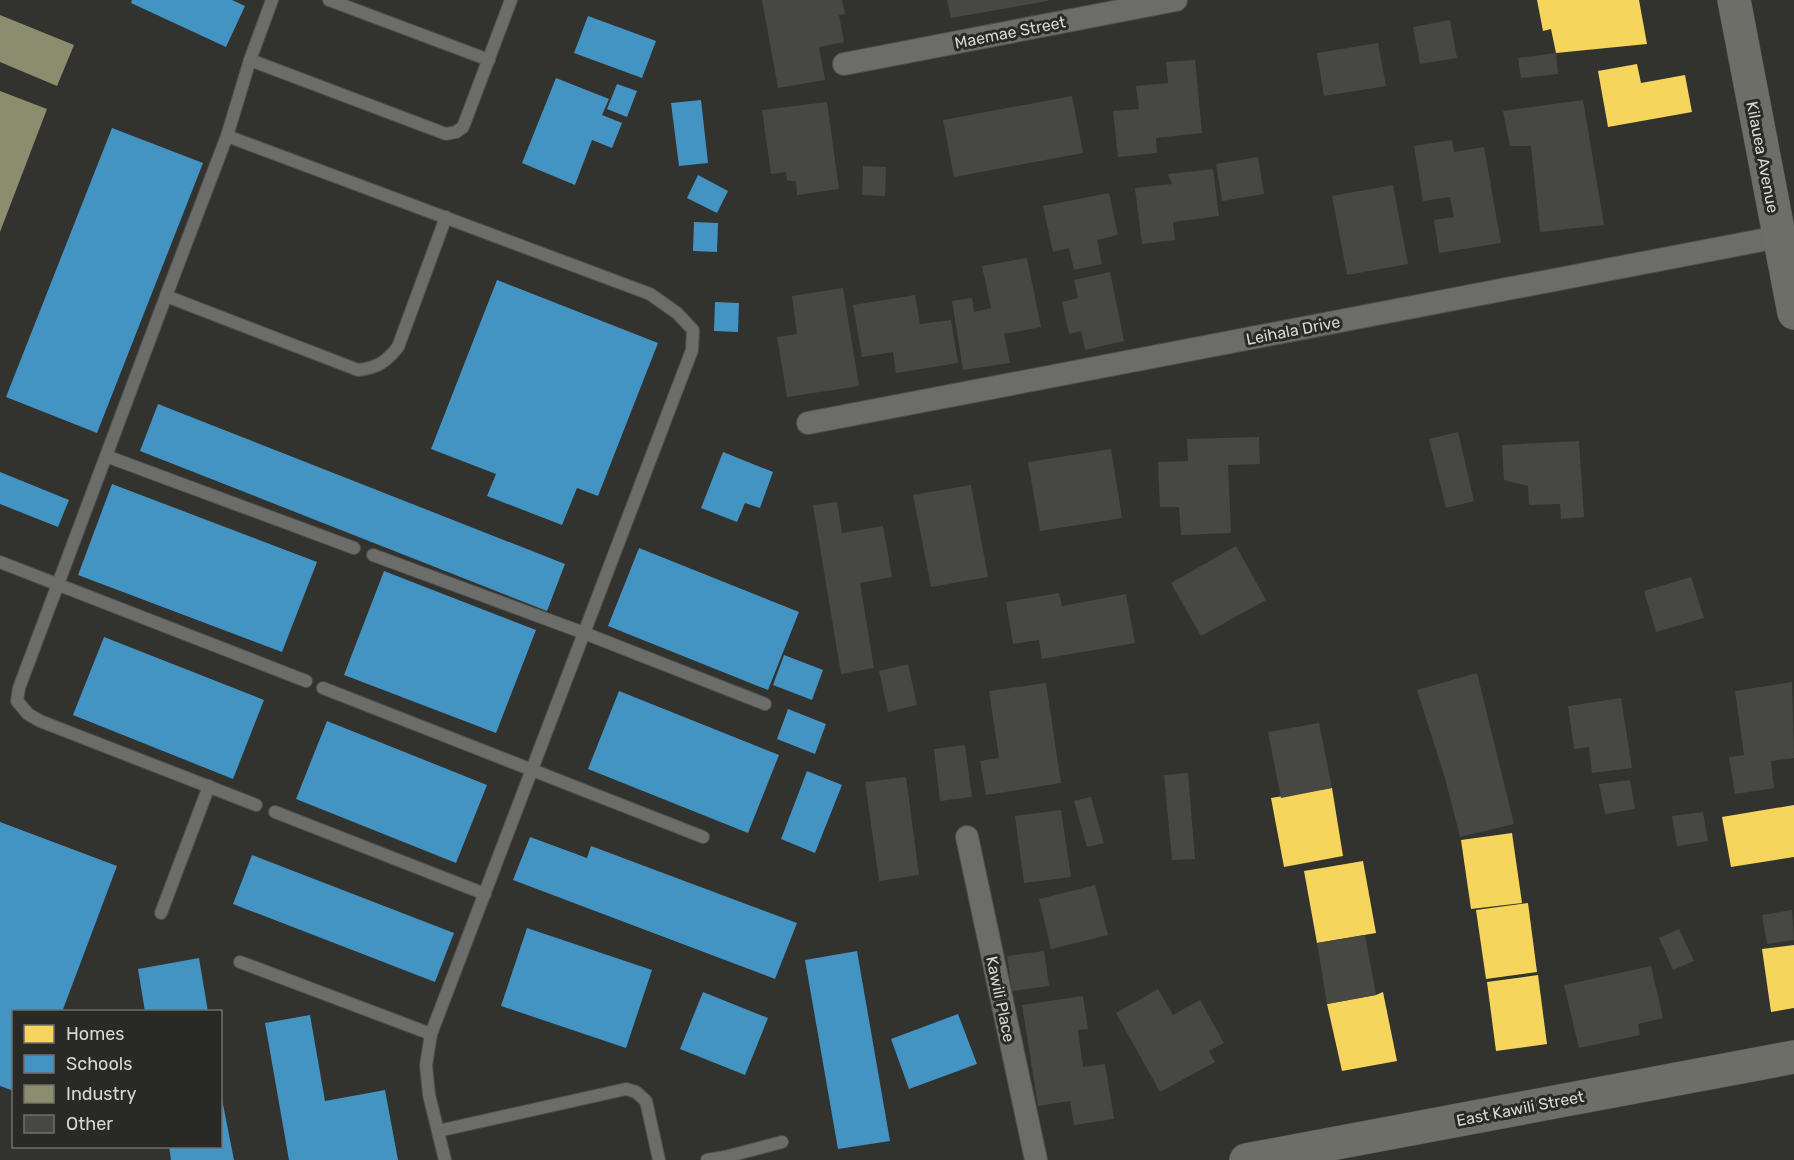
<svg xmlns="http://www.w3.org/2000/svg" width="1794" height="1160" font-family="Rubik,sans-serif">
<rect width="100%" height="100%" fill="#32322f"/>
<g fill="#f6d55c">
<polygon points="1537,0 1639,0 1647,44 1556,53 1551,29 1543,31"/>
<polygon points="1637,64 1641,83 1685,75 1692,112 1608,127 1598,71"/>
<polygon points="1332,788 1343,856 1284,867 1271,798"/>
<polygon points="1794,805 1794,857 1731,867 1722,817"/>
<polygon points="1512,833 1522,903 1471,909 1461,840"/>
<polygon points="1363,861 1376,933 1317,943 1304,871"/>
<polygon points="1528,903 1537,972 1486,979 1476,910"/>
<polygon points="1794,945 1794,1008 1771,1012 1762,949"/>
<polygon points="1538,975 1547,1044 1496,1051 1487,982"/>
<polygon points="1383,992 1397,1061 1342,1071 1327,1004 1376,995"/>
</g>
<g fill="#4393c3">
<polygon points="132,0 232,0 245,6 226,47 131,3"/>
<polygon points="588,16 656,41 642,78 574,53"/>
<polygon points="556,78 609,99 602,115 622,123 612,148 592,140 575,185 522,163"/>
<polygon points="617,84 637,91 627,117 607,109"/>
<polygon points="701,100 708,163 679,166 671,103"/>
<polygon points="112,128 203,163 97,433 6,397"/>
<polygon points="698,175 728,191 717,213 687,198"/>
<polygon points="694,222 718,223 717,252 693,251"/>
<polygon points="497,280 658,343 598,496 577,488 562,525 487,496 496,474 431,449"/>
<polygon points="715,302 739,303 738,332 714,331"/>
<polygon points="158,404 565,564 547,611 140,451"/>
<polygon points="723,452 773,472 760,508 745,503 737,522 701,508"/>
<polygon points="0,472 69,500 58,527 0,504"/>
<polygon points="112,484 317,562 282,652 78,575"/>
<polygon points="639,548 799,612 768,690 608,626"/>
<polygon points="384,571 536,630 496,733 344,675"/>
<polygon points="104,637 264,700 233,779 73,715"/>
<polygon points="784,655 823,670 812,700 773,685"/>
<polygon points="619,691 779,755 748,833 588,769"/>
<polygon points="788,709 826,724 815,754 777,739"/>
<polygon points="327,721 487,785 456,863 296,799"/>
<polygon points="807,771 842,785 815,853 781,839"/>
<polygon points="0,822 117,866 62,1012 14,1012 14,1091 0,1086"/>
<polygon points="530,837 587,858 591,846 797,923 775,979 513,880"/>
<polygon points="252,855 454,933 435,982 233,904"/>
<polygon points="527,928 652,970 626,1048 501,1006"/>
<polygon points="857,951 890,1141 838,1149 805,960"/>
<polygon points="199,958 208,1012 145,1012 138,969"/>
<polygon points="703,992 768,1018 745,1075 680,1049"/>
<polygon points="958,1014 977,1064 909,1089 891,1039"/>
<polygon points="310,1015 325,1101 385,1090 398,1160 289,1160 265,1023"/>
<polygon points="220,1089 234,1160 171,1160 169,1146 220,1146"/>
</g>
<g fill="#8c8c6e">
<polygon points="0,15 74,45 57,86 0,62"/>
<polygon points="0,91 47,109 0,232"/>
</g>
<g fill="#474744">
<polygon points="762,0 842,0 845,14 839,15 844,42 819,47 825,80 778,88"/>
<polygon points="947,0 1048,0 1048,1 951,18"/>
<polygon points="1450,20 1457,58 1420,64 1413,27"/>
<polygon points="1378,43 1386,86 1324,96 1317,53"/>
<polygon points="1556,53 1558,74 1521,78 1518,58"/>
<polygon points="1195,60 1202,133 1156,138 1157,153 1118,157 1113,111 1139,109 1136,86 1168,83 1166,62"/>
<polygon points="1072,96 1083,153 954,177 943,120"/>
<polygon points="1583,100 1604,225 1540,232 1531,146 1510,146 1503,111"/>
<polygon points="827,102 839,189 797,195 796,182 787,180 786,172 771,174 762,110"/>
<polygon points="1452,140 1454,152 1484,147 1501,243 1439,253 1434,220 1454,217 1450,197 1423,201 1414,146"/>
<polygon points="1258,157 1264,194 1222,201 1216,164"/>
<polygon points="863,166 886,167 885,196 862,195"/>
<polygon points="1213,169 1219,216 1173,222 1175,240 1142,244 1135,188 1172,184 1168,174"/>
<polygon points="1393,185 1408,264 1347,275 1332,196"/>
<polygon points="1109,193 1118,235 1097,240 1102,264 1074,270 1069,248 1053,252 1043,206"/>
<polygon points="1027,258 1041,327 1004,334 1010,363 963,370 952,301 972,298 974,312 991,308 982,266"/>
<polygon points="1110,272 1124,341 1085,350 1081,331 1069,334 1062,302 1078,298 1074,280"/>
<polygon points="843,288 859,386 787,397 777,337 797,334 792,296"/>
<polygon points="915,295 920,324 951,320 958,363 896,373 893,352 862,357 853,305"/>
<polygon points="1458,432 1474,501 1446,508 1429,439"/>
<polygon points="1259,437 1260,464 1228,465 1231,533 1181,535 1179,507 1160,507 1158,462 1188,461 1187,439"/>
<polygon points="1579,441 1584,517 1561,519 1560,504 1529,505 1528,486 1504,480 1502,445"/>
<polygon points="1111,449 1122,518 1040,531 1028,462"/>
<polygon points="971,485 988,577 931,587 913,495"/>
<polygon points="837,502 842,533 883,526 892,577 860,583 874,668 841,674 813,505"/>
<polygon points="1236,546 1266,600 1201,636 1171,583"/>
<polygon points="1691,577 1704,618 1656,632 1644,591"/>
<polygon points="1059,593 1062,606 1126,594 1135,643 1042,659 1039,640 1013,644 1006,602"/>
<polygon points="908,664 917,705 888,712 879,671"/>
<polygon points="1477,673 1514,824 1460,837 1445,778 1417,690"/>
<polygon points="1792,682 1794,758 1771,761 1774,788 1735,794 1729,757 1744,755 1735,691"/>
<polygon points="1046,683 1061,783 986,795 980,761 999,758 989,691"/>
<polygon points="1621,698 1632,768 1592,773 1589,747 1574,749 1568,706"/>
<polygon points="1319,723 1332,788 1281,798 1268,732"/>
<polygon points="965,745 972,797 940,801 934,749"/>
<polygon points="1188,773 1195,859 1172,860 1164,775"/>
<polygon points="906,777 919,875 879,881 865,782"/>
<polygon points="1630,780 1635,809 1605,814 1599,784"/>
<polygon points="1091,797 1104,843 1087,847 1074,801"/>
<polygon points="1061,810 1071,877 1024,883 1015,816"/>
<polygon points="1703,812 1708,841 1677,846 1672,816"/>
<polygon points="1095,885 1108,935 1051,949 1039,899"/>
<polygon points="1792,910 1794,940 1767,944 1762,915"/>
<polygon points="1679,929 1694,961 1673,970 1659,938"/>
<polygon points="1365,935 1376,995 1327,1004 1317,943"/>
<polygon points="1044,951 1049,986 1012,991 1007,956"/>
<polygon points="1651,966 1663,1018 1638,1024 1640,1035 1579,1048 1564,985"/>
<polygon points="1158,989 1173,1015 1200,1000 1224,1043 1209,1051 1215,1062 1160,1092 1116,1013"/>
<polygon points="1083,996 1088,1029 1078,1030 1083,1067 1105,1064 1114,1119 1074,1125 1070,1101 1038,1106 1022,1005"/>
</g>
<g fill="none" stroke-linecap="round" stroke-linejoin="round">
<defs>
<g id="lane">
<polyline points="272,0 250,60 227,136 650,294 677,313 693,330 692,350 431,1034 426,1065 429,1095 445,1160"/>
<polyline points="329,0 489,60"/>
<polyline points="250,60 446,134 456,132 463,127 511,0"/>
<path d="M227 136 166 296 358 370C377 368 386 362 398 347L446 217"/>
<polyline points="166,296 19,688 17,701 28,714 40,721 256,805"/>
<polyline points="106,456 354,548"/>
<polyline points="373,555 584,633 765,704"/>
<polyline points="0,562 306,681"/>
<polyline points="323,688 703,837"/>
<polyline points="275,812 485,894"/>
<polyline points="161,913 209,786"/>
<polyline points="240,962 431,1034"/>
<polyline points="438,1131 626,1089 636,1092 646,1101 659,1160"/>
<polyline points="707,1160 725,1157"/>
<polyline points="726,1160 725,1157 782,1142"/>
</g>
<g id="street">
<polyline points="844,64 1176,0"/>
<polyline points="808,423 1778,237"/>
<polyline points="967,837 1036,1160"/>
</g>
<g id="secondary">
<polyline points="1734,0 1794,313"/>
<polyline points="1246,1160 1794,1057"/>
</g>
</defs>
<use href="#lane" stroke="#4f4f4d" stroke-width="14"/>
<use href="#street" stroke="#4f4f4d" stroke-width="24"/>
<use href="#secondary" stroke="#4f4f4d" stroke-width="34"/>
<use href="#lane" stroke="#6c6c6a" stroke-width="12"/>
<use href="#street" stroke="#6c6c6a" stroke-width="22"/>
<use href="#secondary" stroke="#6e6e68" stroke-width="33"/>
</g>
<g text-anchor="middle" stroke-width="6" stroke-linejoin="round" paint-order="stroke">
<g font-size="16" fill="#d7d7d4" stroke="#292925">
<text transform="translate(1010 32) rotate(-11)" y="6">Maemae Street</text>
<text transform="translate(1763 157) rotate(79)" y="6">Kilauea Avenue</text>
<text transform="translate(1293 330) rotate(-11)" y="6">Leihala Drive</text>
<text transform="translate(1001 999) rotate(78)" y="6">Kawili Place</text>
<text transform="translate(1520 1108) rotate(-11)" y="6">East Kawili Street</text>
</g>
</g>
<rect x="12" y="1010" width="210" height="138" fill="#292925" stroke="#6f6f6b" stroke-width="1.5"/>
<rect x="24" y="1025" width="30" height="18" fill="#f6d55c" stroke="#6f6f6b" stroke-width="1.5"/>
<text x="66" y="1040" font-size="18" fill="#d7d7d4">Homes</text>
<rect x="24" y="1055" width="30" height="18" fill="#4393c3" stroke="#6f6f6b" stroke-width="1.5"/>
<text x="66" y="1070" font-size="18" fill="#d7d7d4">Schools</text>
<rect x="24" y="1085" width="30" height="18" fill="#8c8c6e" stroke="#6f6f6b" stroke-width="1.5"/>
<text x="66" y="1100" font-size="18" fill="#d7d7d4">Industry</text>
<rect x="24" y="1115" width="30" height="18" fill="#474744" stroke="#6f6f6b" stroke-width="1.5"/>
<text x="66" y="1130" font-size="18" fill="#d7d7d4">Other</text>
</svg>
